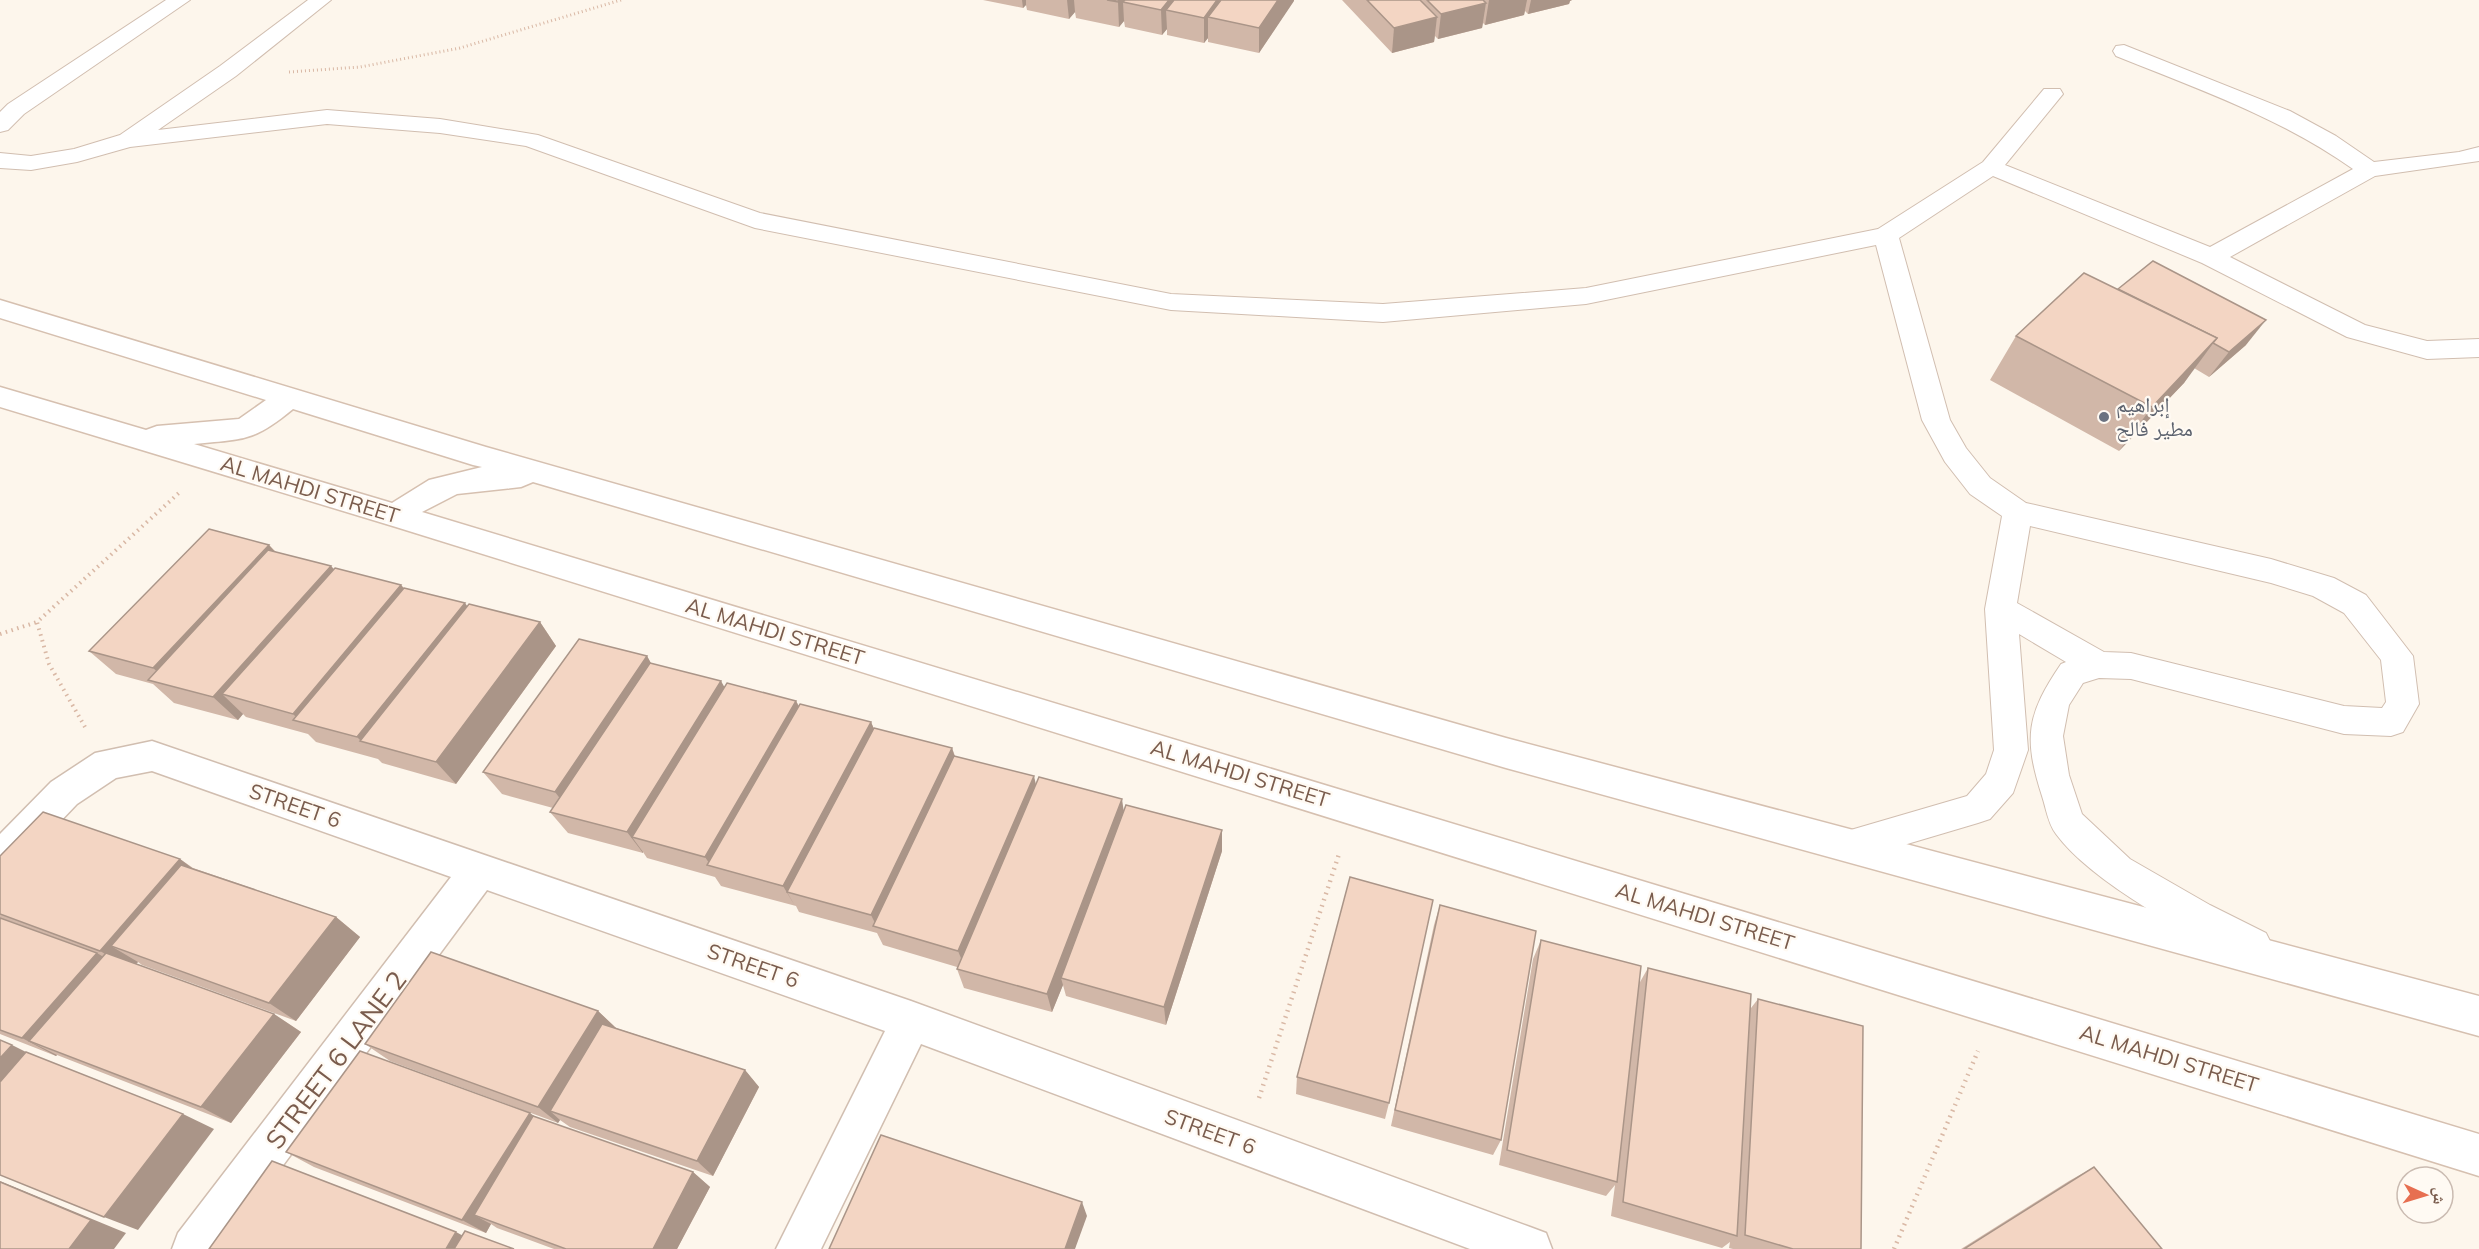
<svg xmlns="http://www.w3.org/2000/svg" width="2479" height="1249" font-family="Mulish,'Noto Naskh Arabic',sans-serif">
<rect width="100%" height="100%" fill="#fdf6ec"/>
<g fill="none" stroke-linecap="round" stroke-linejoin="round">
<defs>
<g id="lane">
<polygon points="166,0 190,0 24,114 8,130 0,132 0,112 8,104"/>
<path d="M308 0H331L236 76 158 130 327 110 440 119 538 135 760 213 1171 294 1383 304 1586 288 1878 229 1983 162 2044 89H2060L2063 94 2005 165 2210 247 2353 169C2281 118 2198 89 2116 56L2113 51 2116 46 2124 45 2290 111 2336 136 2374 162 2459 152 2479 147V161L2375 176 2230 257 2365 325 2427 341 2479 339V357L2427 359 2347 337 2202 263 1993 176 1899 238 1950 420 1966 448 1990 478 2026 503 2271 559 2334 578 2366 595 2413 656 2419 704 2403 732 2391 736 2344 734 2131 679 2099 678 2083 683 2069 705 2063 736 2069 775 2082 814 2130 859 2210 905 2266 933 2272 945 2266 957 2253 962C2196 940 2092 883 2056 834 2048 824 2046 808 2042 796 2023 737 2027 714 2061 664L2066 662 2019 634 2028 750 2013 793 1990 819 1978 823 1850 861 1837 856 1832 845 1837 834 1967 796 1986 774 1994 750 1985 609 2002 516 1970 494 1945 462 1922 420 1876 245 1586 304 1383 322 1171 310 755 228 526 146 440 133 327 124 130 147 77 162 31 170 0 168V153L31 156 74 149 120 135 220 66ZM2030 526 2271 583 2313 596 2344 613 2381 660 2386 702 2382 708 2344 706 2131 653 2104 652 2017 603Z"/>
</g>
<polygon id="street" points="152,741 911,1001 1530,1227 1546,1233 1552,1249 1470,1249 921,1044 821,1249 776,1249 885,1031 487,890 221,1249 172,1249 178,1233 451,877 152,771 116,778 77,804 13,871 0,876 0,834 51,782 95,753"/>
<path id="secondary" d="M0 300 486 447 1506 738 2479 996V1036L1506 768 533 482 521 487 457 494 422 512 2479 1134V1176L396 527 0 407V387L146 430 157 426 239 419 266 400 0 318ZM293 409 473 465 482 467 429 480 392 503 194 444C244 439 253 442 293 409Z"/>
</defs>
<use href="#lane" stroke="#d1beb0" stroke-width="2"/>
<use href="#street" stroke="#d1beb0" stroke-width="3"/>
<use href="#secondary" stroke="#d6c0b0" stroke-width="3"/>
<polyline stroke="#d9b8a5" stroke-width="3" stroke-dasharray="1 3" stroke-linecap="butt" points="289,72 360,67 460,48 621,0"/>
<g stroke="#d9b8a5" stroke-width="4" stroke-dasharray="1.5 4.5" stroke-linecap="butt">
<polyline points="0,634 37,622"/>
<polyline points="85,727 49,664 37,622 180,492"/>
</g>
<g stroke="#d9b8a5" stroke-width="4.5" stroke-dasharray="1.5 5" stroke-linecap="butt">
<polyline points="1259,1098 1340,851"/>
<polyline points="1894,1249 1978,1051"/>
</g>
<use href="#lane" fill="#fff" fill-rule="evenodd"/>
<use href="#street" fill="#fff" fill-rule="evenodd"/>
<use href="#secondary" fill="#fff" fill-rule="evenodd"/>
</g>
<g fill="#d1b7a8">
<polygon points="983,0 1294,0 1259,53 1208,42 1208,38 1204,43 1167,35 1167,29 1162,35 1125,27 1124,21 1119,27 1076,18 1075,12 1069,19 1027,10 1026,5 1023,8"/>
<polygon points="1342,0 1572,0 1570,1 1569,4 1528,14 1525,11 1524,15 1485,25 1483,23 1482,28 1438,39 1435,36 1434,42 1392,53"/>
<polygon points="2118,289 2246,345 2209,377 2194,368 2184,383 2119,451 1990,380 2016,336"/>
<polygon points="269,545 276,552 331,566 334,569 401,585 404,588 468,607 540,622 556,646 456,784 382,763 378,759 316,742 308,734 246,717 243,714 238,720 174,703 153,684 116,674 89,651"/>
<polygon points="647,656 651,664 724,687 796,701 799,706 871,722 874,729 952,748 955,756 1036,786 1124,810 1222,851 1166,1025 1066,996 1063,985 1052,1012 964,988 957,969 957,967 883,945 877,933 799,912 796,906 721,886 715,877 647,858 643,852 643,853 568,833 550,812 553,808 502,794 483,772"/>
<polygon points="0,856 180,859 193,868 336,917 360,937 296,1021 142,965 138,962 136,964 274,1014 301,1032 231,1123 57,1055 56,1056 0,1034"/>
<polygon points="1440,905 1501,1140 1493,1155 1391,1126 1434,925"/>
<polygon points="1541,940 1640,982 1648,968 1751,1008 1758,999 1861,1249 1733,1249 1729,1248 1730,1242 1722,1248 1611,1216 1615,1185 1606,1196 1499,1165 1533,959"/>
<polygon points="598,1011 616,1028 745,1070 759,1087 713,1176 570,1127 560,1120 558,1123 390,1061 365,1044"/>
<polygon points="1297,1077 1389,1103 1385,1119 1296,1094"/>
<polygon points="286,1152 693,1172 710,1187 677,1249 554,1249 497,1228 491,1224 486,1233 314,1167"/>
<polygon points="2094,1167 2162,1249 1961,1249 2069,1181"/>
</g>
<g fill="#aa9588">
<polygon points="1022,0 1026,0 1026,5 1023,8"/>
<polygon points="1067,0 1074,0 1075,12 1069,19"/>
<polygon points="1119,0 1141,0 1123,2 1124,21 1119,27 1118,2"/>
<polygon points="1169,0 1190,0 1166,10 1167,29 1162,35 1161,10"/>
<polygon points="1217,0 1236,0 1208,17 1208,38 1204,43 1204,18"/>
<polygon points="1278,0 1294,0 1294,1 1259,53 1259,28"/>
<polygon points="1489,0 1527,0 1524,15 1485,25"/>
<polygon points="1531,0 1572,0 1570,1 1569,4 1528,14"/>
<polygon points="1486,3 1482,28 1438,39 1441,14"/>
<polygon points="1437,17 1434,42 1392,53 1394,28"/>
<polygon points="2266,320 2246,345 2209,377 2229,352"/>
<polygon points="2217,338 2184,383 2119,451 2152,407"/>
<polygon points="269,545 290,569 174,687 153,668"/>
<polygon points="331,566 351,590 222,694 243,714 238,720 213,697"/>
<polygon points="401,585 420,609 301,722 293,714"/>
<polygon points="465,603 482,627 362,742 357,737"/>
<polygon points="540,622 556,646 456,784 436,762"/>
<polygon points="647,656 660,679 572,814 555,792"/>
<polygon points="721,681 734,704 632,837 643,852 643,853 627,832"/>
<polygon points="796,701 807,723 711,866 705,857"/>
<polygon points="871,722 880,744 787,892 795,906 783,886"/>
<polygon points="952,748 959,770 877,927 871,915"/>
<polygon points="1034,776 1039,798 966,970 958,951"/>
<polygon points="1122,799 1125,820 1061,978 1063,985 1052,1012 1047,994"/>
<polygon points="1222,830 1222,851 1166,1025 1164,1007"/>
<polygon points="180,859 208,880 111,946 138,962 131,969 100,951"/>
<polygon points="336,917 360,937 296,1021 269,1003"/>
<polygon points="97,953 128,972 29,1041 57,1055 56,1056 22,1038"/>
<polygon points="598,1011 616,1028 550,1111 560,1120 558,1123 538,1107"/>
<polygon points="274,1014 301,1032 231,1123 201,1107"/>
<polygon points="12,1045 46,1062 0,1116 0,1058"/>
<polygon points="745,1070 759,1087 713,1176 697,1161"/>
<polygon points="530,1113 551,1128 474,1215 491,1224 486,1233 462,1220"/>
<polygon points="183,1114 214,1129 138,1230 104,1217"/>
<polygon points="693,1172 710,1187 677,1249 653,1249"/>
<polygon points="0,1181 126,1233 114,1249 69,1249 0,1182"/>
<polygon points="1082,1202 1087,1216 1075,1249 1065,1249"/>
<polygon points="456,1232 480,1245 478,1249 446,1249"/>
</g>
<g fill="#f3d5c3" stroke="#aa9588" stroke-width="1.5">
<polygon points="1107,0 1119,0 1118,2"/>
<polygon points="1125,0 1169,0 1161,10 1123,2"/>
<polygon points="1174,0 1217,0 1204,18 1166,10"/>
<polygon points="1221,0 1278,0 1259,28 1208,17"/>
<polygon points="1367,0 1420,0 1437,17 1394,28"/>
<polygon points="1427,0 1483,0 1486,3 1441,14"/>
<polygon points="2153,261 2266,320 2229,352 2213,343 2217,338 2118,289"/>
<polygon points="2084,273 2217,338 2152,407 2016,336"/>
<polygon points="209,529 269,545 153,668 89,651"/>
<polygon points="268,550 331,566 213,697 148,680"/>
<polygon points="335,568 401,585 293,714 222,694"/>
<polygon points="404,588 465,603 357,737 293,720"/>
<polygon points="469,604 540,622 436,762 360,741"/>
<polygon points="579,639 647,656 555,792 483,772"/>
<polygon points="650,663 721,681 627,832 550,812"/>
<polygon points="727,683 796,701 705,857 632,837"/>
<polygon points="800,704 871,722 783,886 707,865"/>
<polygon points="874,728 952,748 871,915 787,892"/>
<polygon points="954,756 1034,776 958,951 873,926"/>
<polygon points="1039,777 1122,799 1047,994 957,969"/>
<polygon points="1126,805 1222,830 1164,1007 1061,978"/>
<polygon points="43,812 180,859 100,951 0,914 0,856"/>
<polygon points="181,865 336,917 269,1003 111,946"/>
<polygon points="1350,877 1433,900 1389,1103 1297,1077"/>
<polygon points="1440,905 1536,931 1501,1140 1395,1110"/>
<polygon points="0,918 97,953 22,1038 0,1030"/>
<polygon points="1541,940 1641,966 1617,1182 1507,1150"/>
<polygon points="431,952 598,1011 538,1107 365,1044"/>
<polygon points="106,953 274,1014 201,1107 29,1041"/>
<polygon points="1648,968 1751,994 1737,1236 1623,1202"/>
<polygon points="1758,999 1863,1026 1861,1249 1793,1249 1745,1235"/>
<polygon points="602,1024 745,1070 697,1161 550,1111"/>
<polygon points="0,1040 12,1045 0,1058"/>
<polygon points="360,1051 530,1113 462,1220 286,1152"/>
<polygon points="26,1052 183,1114 104,1217 0,1175 0,1082"/>
<polygon points="533,1116 693,1172 653,1249 566,1249 474,1215"/>
<polygon points="881,1135 1082,1202 1065,1249 829,1249"/>
<polygon points="272,1161 456,1232 446,1249 209,1249"/>
<polygon points="2094,1167 2162,1249 1964,1249"/>
<polygon points="0,1182 91,1220 69,1249 0,1249"/>
<polygon points="465,1231 514,1249 454,1249"/>
</g>
<circle fill="#6b7280" stroke="#fffaf3" stroke-width="2" cx="2104" cy="417" r="6"/>
<g text-anchor="middle" stroke-width="4.5" stroke-linejoin="round" paint-order="stroke">
<g font-size="21" fill="#5b616d" stroke="#fffaf3" text-anchor="start">
<text x="2116" y="412">إبراهيم<tspan x="2116" dy="24">مطير فالح</tspan></text>
</g>
<g font-size="21" fill="#7a5c4d" stroke="#fffaf3">
<text transform="translate(310 490) rotate(17)" y="7">AL MAHDI STREET</text>
<text transform="translate(775 632) rotate(17)" y="7">AL MAHDI STREET</text>
<text transform="translate(1240 774) rotate(17)" y="7">AL MAHDI STREET</text>
<text transform="translate(295 806) rotate(19)" y="7">STREET 6</text>
<text transform="translate(1705 917) rotate(17)" y="7">AL MAHDI STREET</text>
<text transform="translate(753 966) rotate(19)" y="7">STREET 6</text>
<text transform="translate(2169 1059) rotate(17)" y="7">AL MAHDI STREET</text>
<text transform="translate(1210 1132) rotate(20)" y="7">STREET 6</text>
</g>
<g font-size="26" fill="#7a5c4d" stroke="#fffaf3">
<text transform="translate(336 1060) rotate(-53)" y="9">STREET 6 LANE 2</text>
</g>
</g>
<g transform="translate(2425 1195) rotate(94)"><circle r="28" fill="#fffaf3" stroke="#cabbb1" stroke-width="1.5"/>
<path d="M0-4.5L10 22L0 15L-10 22Z" fill="#e76f51"/>
<text y="-9" font-size="16" font-weight="bold" text-anchor="middle" fill="#7a5c4d">ش</text>
</g>
</svg>
